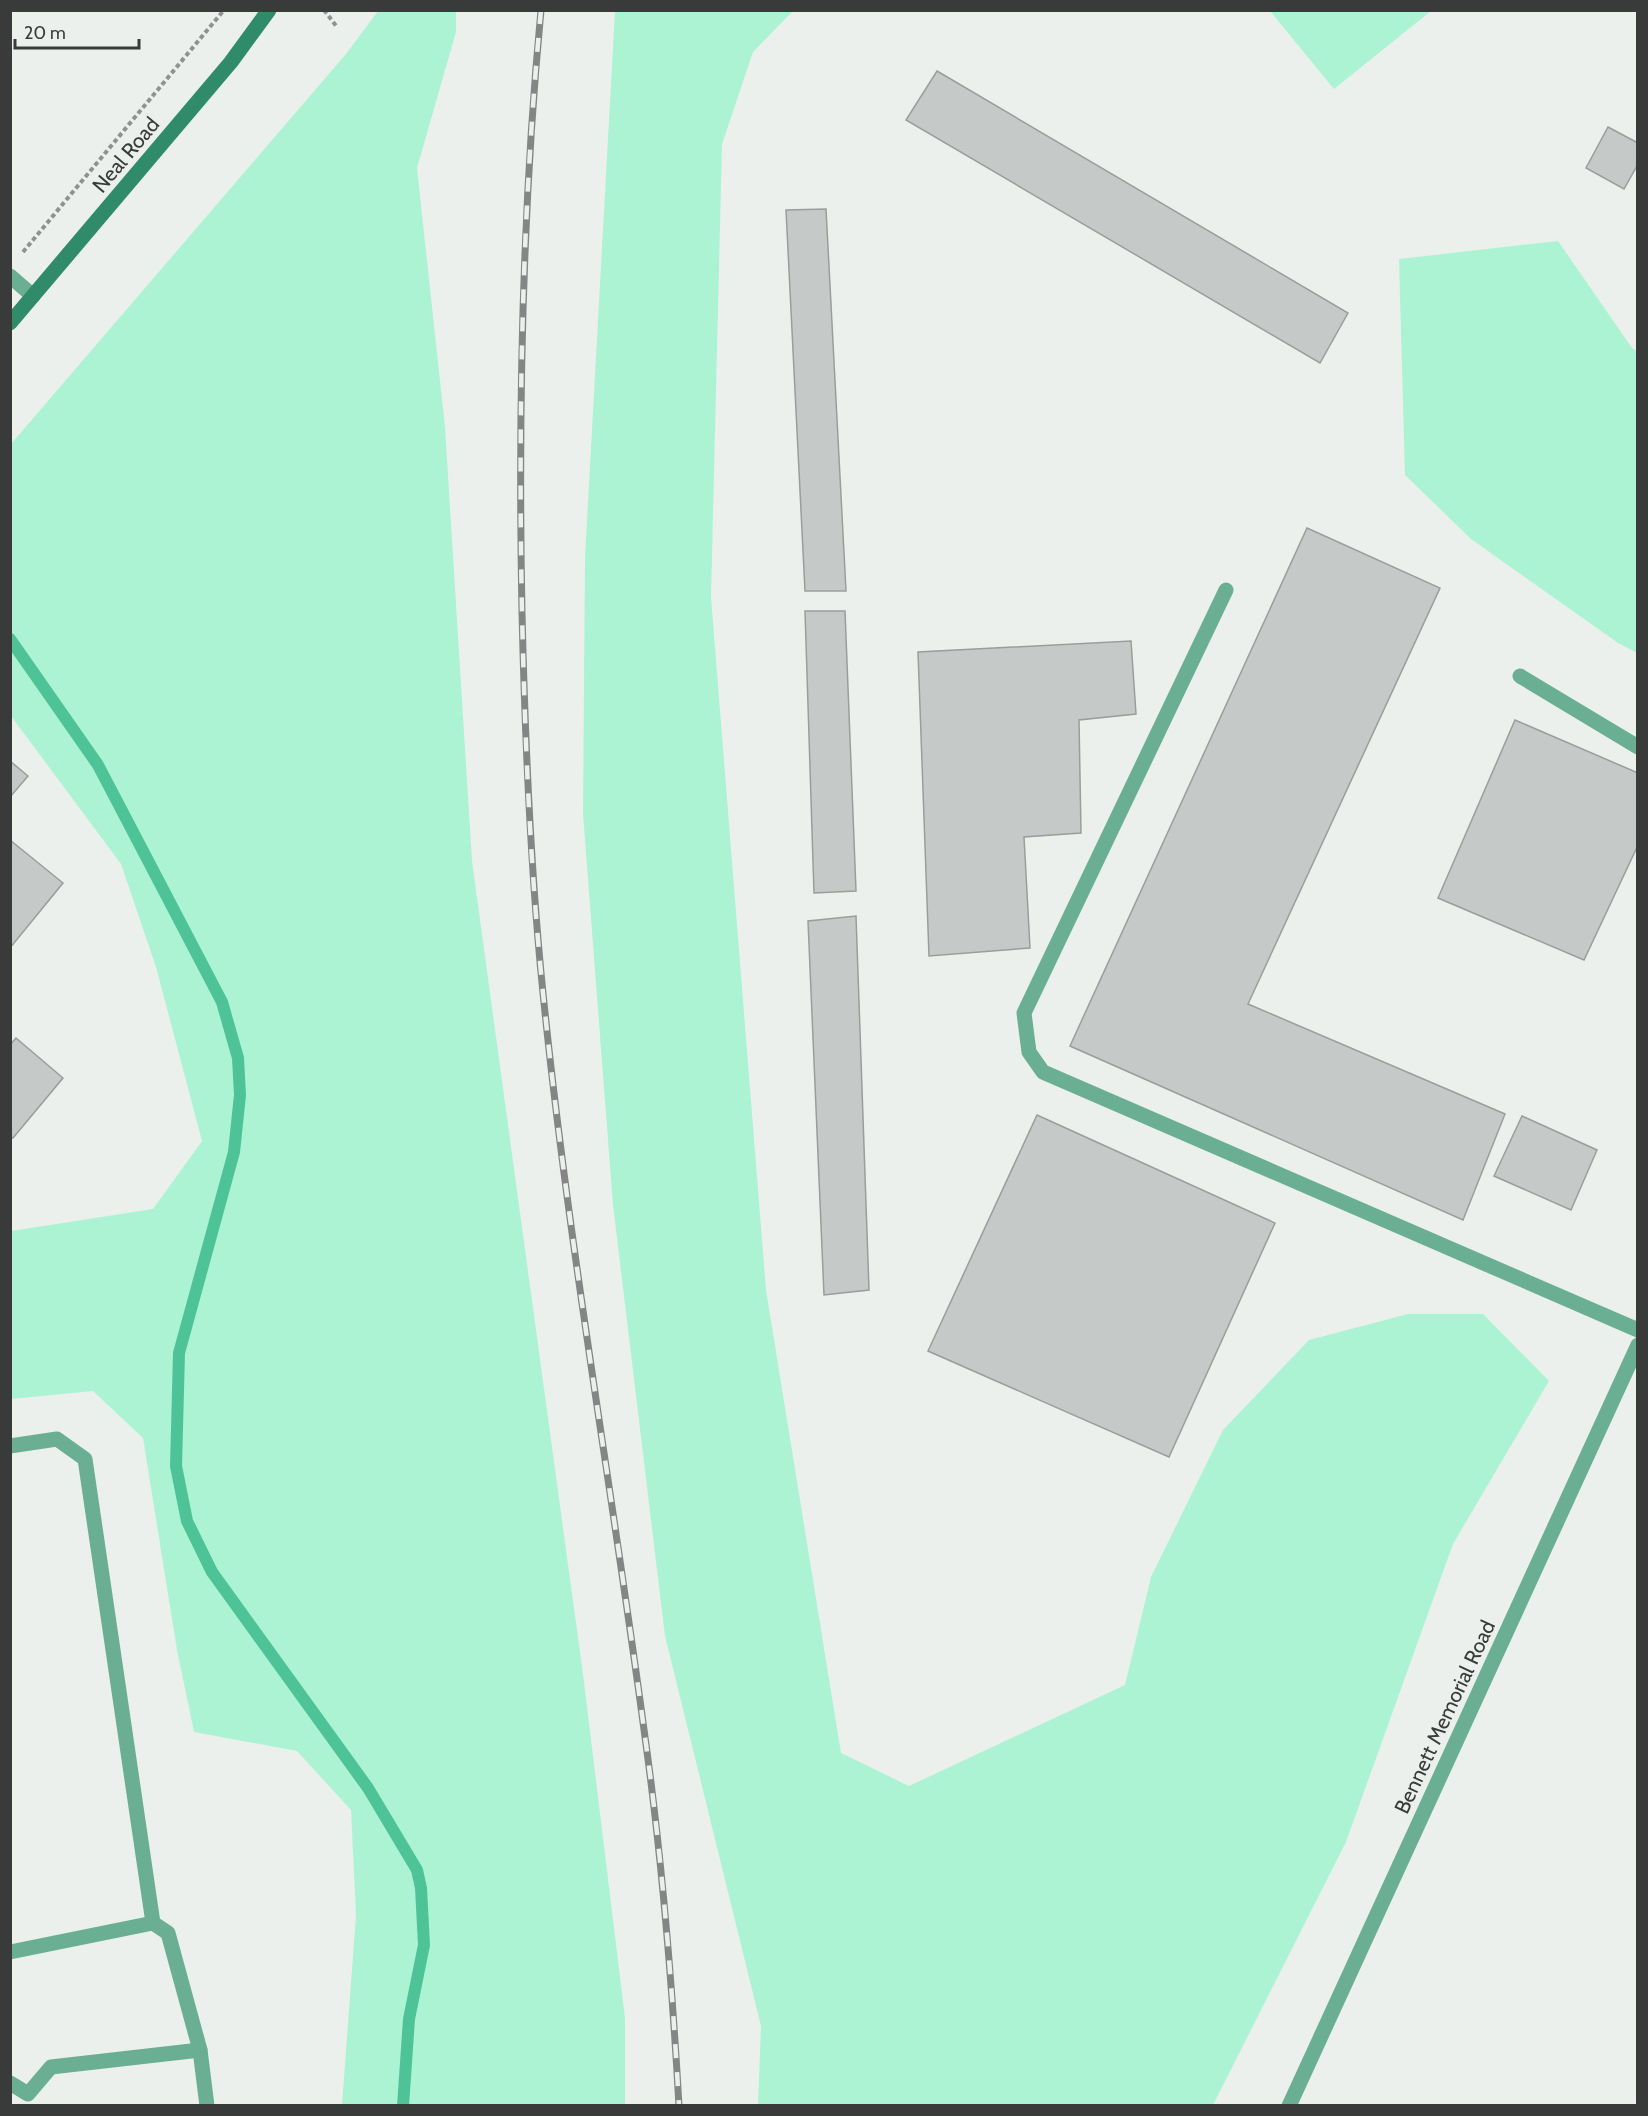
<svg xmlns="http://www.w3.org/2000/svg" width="1648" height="2116" font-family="Cabin,sans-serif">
<rect width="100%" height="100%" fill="#ebf0ed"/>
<g fill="#acf3d4">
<polygon points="378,11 456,11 456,32 417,168 445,427 472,861 583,1674 625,2018 625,2105 342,2105 356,1915 351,1810 297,1751 194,1732 177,1650 143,1438 93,1391 11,1399 11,1231 153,1209 202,1141 156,967 121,864 11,716 11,444 346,54"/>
<polygon points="615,11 793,11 753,52 722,144 711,597 766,1290 841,1753 909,1786 1125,1685 1151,1577 1223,1430 1309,1340 1408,1314 1483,1314 1549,1381 1453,1544 1346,1842 1213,2105 758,2105 761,2026 665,1636 613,1205 583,814 585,557"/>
<polygon points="1270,11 1431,11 1334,89"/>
<polygon points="1558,241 1632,348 1637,351 1637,653 1618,643 1471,539 1405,475 1399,259"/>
</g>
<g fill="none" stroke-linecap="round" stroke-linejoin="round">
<polyline stroke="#4ec398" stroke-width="12" points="10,639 98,765 222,1002 238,1058 240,1095 234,1152 179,1353 176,1466 187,1521 212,1572 368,1788 417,1870 421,1888 424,1945 409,2019 403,2106"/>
</g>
<g fill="#c5cac8" stroke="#999e9c" stroke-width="1.5">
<polygon points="937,71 1348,313 1320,363 906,120"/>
<polygon points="1608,127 1638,143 1638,164 1624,189 1586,168"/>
<polygon points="826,209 846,591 805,591 786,210"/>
<polygon points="1307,528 1440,588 1248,1004 1505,1114 1463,1220 1070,1046"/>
<polygon points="805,611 845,611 856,891 814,893"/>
<polygon points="1131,641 1136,714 1079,720 1081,833 1024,837 1030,948 929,956 918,652"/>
<polygon points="1515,720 1638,773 1638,845 1584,960 1438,898"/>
<polygon points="10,761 28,776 10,797"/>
<polygon points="10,840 63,883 10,948"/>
<polygon points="856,916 869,1290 824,1295 808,921"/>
<polygon points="16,1038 63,1078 13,1138 10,1136 10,1045"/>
<polygon points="1037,1115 1275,1223 1169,1457 928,1351"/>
<polygon points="1522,1116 1597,1150 1571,1210 1494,1176"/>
</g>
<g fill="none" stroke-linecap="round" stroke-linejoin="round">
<g stroke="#8f9290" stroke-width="4" stroke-dasharray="4.5 3" stroke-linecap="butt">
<polyline points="324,10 337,27"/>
<polyline points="23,252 224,10"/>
</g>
<g stroke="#6aaf93" stroke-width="15">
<polyline points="10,276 33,296"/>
<polyline points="1226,590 1024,1013 1029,1052 1043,1072 1638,1330"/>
<polyline points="1520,676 1638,747"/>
<polyline points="10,1446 57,1439 85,1459 153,1923 10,1952"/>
<polyline points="200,2050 207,2106"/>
<polyline points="10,2083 28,2094 51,2067 200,2050 168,1933 153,1923"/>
</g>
<polyline stroke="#6aaf93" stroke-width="15" points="1289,2106 1638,1345"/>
<polyline stroke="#308b6a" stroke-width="15" points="10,323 231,62 269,10"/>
<defs>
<path id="rail" d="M541 10C522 211 518 412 522 613 525 740 530 866 543 993 568 1242 612 1489 645 1737 662 1859 672 1982 679 2106"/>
</defs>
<use href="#rail" stroke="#838685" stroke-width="7"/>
<use href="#rail" stroke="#ebf0ed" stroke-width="4.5" stroke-dasharray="14" stroke-linecap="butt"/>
</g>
<g text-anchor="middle" stroke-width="4.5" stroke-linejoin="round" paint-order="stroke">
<g font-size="21" fill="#393b3a" stroke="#ebf0ed">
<text transform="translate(126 155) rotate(-50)" y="7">Neal Road</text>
<text transform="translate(1445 1717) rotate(-65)" y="7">Bennett Memorial Road</text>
</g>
</g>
<rect width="1648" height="2116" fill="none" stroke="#393b3a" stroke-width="24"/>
<path d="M15 39v9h124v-9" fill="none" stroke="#393b3a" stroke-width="3"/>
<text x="24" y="39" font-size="18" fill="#393b3a" stroke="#ebf0ed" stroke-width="4.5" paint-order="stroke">20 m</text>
</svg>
